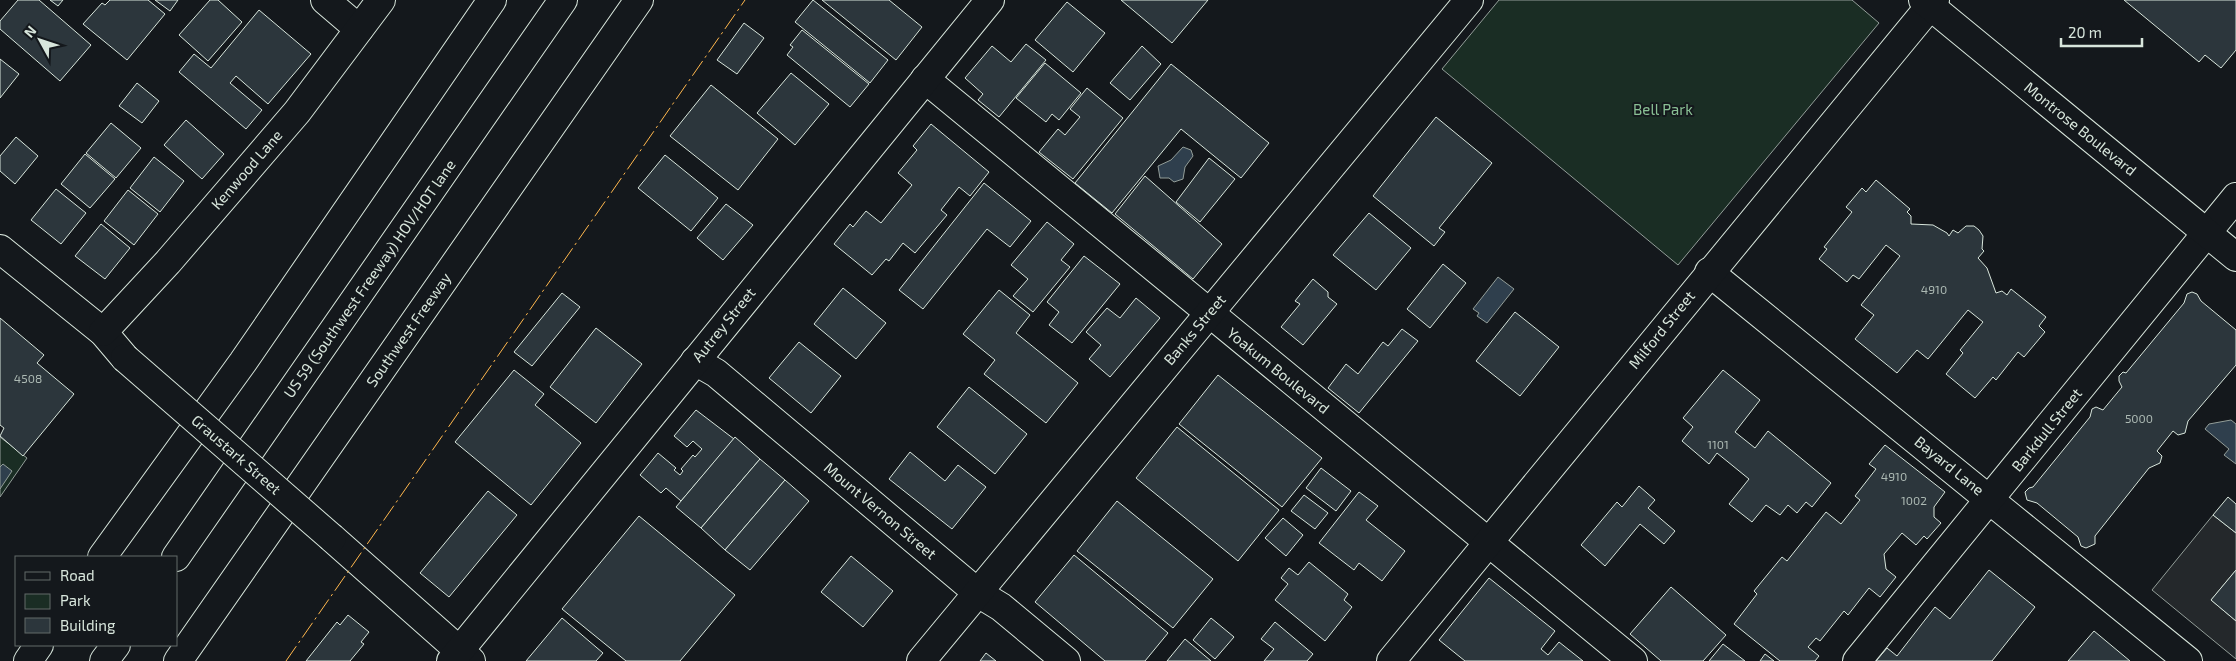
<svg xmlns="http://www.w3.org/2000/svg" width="2236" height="661" font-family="'Exo 2',sans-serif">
<rect width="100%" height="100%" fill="#14181c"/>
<g fill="#1a2d24" stroke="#939e99">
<polygon points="1499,0 1852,0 1879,23 1678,265 1442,69"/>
<polygon points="0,437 27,458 0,497"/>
</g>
<polygon fill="#24282b" stroke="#939e99" points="2213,515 2236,533 2236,570 2211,600 2236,621 2236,659 2152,590"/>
<g fill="#2f3f4d" stroke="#939e99">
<polygon points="1183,147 1191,150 1193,156 1185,167 1183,179 1174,182 1169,178 1160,178 1158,166 1171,160"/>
<polygon points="1498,277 1514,289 1487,323 1477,316 1479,313 1473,309"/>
<polygon points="2231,420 2236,424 2236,464 2224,455 2229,449 2205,429 2209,424"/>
<polygon points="3,464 12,471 0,489 0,467"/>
</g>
<g fill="#2c363c" stroke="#d8e6dc">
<polygon points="18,0 39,0 91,45 60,81 0,29 0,21"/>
<polygon points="50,0 63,0 58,6"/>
<polygon points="110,0 148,0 165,14 127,60 83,24 102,3 105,5"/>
<polygon points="155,0 178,0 170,11"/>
<polygon points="210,0 218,0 242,22 208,61 179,35"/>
<polygon points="813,0 888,60 870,83 795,22"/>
<polygon points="822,0 889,0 922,27 896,60"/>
<polygon points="1121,0 1208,0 1172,43"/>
<polygon points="2124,0 2236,0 2236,50 2221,68 2205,55 2199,62"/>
<polygon points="1067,2 1105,33 1073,72 1035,40"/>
<polygon points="259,10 311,54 268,104 236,76 230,83 262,110 246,129 179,72 194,54 211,68"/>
<polygon points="744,23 764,38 737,74 717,60"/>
<polygon points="802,30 869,84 850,107 787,55 793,47 790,45"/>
<polygon points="1026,44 1046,60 999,117 978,100 983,94 965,78 992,46 1011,62"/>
<polygon points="1142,46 1161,64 1130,100 1110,83"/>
<polygon points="0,59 19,74 0,98"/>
<polygon points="1045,63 1081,93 1059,120 1052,114 1046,122 1016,98"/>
<polygon points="1171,64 1269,143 1241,178 1181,129 1112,213 1075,183"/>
<polygon points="791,73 829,104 795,145 757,113"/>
<polygon points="137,83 159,101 142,123 119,106"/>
<polygon points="711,85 778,139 738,190 670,136"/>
<polygon points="1087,88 1123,118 1073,179 1039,152 1058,129 1065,135 1080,117 1070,109"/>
<polygon points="1436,117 1492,163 1439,228 1445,232 1434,246 1373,196"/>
<polygon points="186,120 224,154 202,179 164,145"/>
<polygon points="111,123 141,148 116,178 86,153"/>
<polygon points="931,124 989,172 970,196 959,187 941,210 947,215 915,253 903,243 889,261 886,259 872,275 834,244 850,224 853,227 866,211 881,223 912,185 898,173 917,150 913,146"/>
<polygon points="16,137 38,156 15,184 0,171 0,156"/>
<polygon points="85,154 115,179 90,208 61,184"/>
<polygon points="665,155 718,198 691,231 638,188"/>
<polygon points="154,157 184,181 160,212 130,188"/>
<polygon points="1209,158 1235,179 1200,222 1176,202"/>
<polygon points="1145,176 1222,244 1193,279 1115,214"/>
<polygon points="1876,180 1910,209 1907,212 1911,216 1911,224 1933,225 1947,233 1949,236 1953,230 1958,233 1966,226 1974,226 1979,230 1983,236 1982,249 1984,251 1978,258 1987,268 1996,293 2002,291 2007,295 2011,289 2046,317 2039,326 2045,332 2024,357 2018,352 1996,380 1993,377 1975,398 1946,374 1963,353 1960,350 1983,322 1968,310 1928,359 1917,350 1897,373 1855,339 1874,315 1861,305 1900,256 1886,245 1859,279 1853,275 1847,282 1819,259 1827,249 1824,247 1852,212 1846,207 1862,188 1866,192"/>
<polygon points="984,183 1031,221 1010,247 987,229 923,309 899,290"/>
<polygon points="56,189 86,213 61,244 31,220"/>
<polygon points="128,190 158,214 134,245 104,221"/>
<polygon points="726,204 753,225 723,260 697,238"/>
<polygon points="1369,213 1411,248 1376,290 1333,255"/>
<polygon points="1047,222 1074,244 1061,260 1070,267 1033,312 1013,296 1028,279 1011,265"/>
<polygon points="101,224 130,248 105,279 75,256"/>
<polygon points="1084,256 1120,284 1072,343 1049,325 1059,312 1047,302"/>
<polygon points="1443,264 1466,283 1430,328 1407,309"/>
<polygon points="1313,279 1328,292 1328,297 1337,304 1303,345 1281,327 1300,304 1295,301"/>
<polygon points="843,288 886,323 856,359 814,324"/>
<polygon points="999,290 1030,315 1016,333 1078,383 1046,423 984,374 995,360 963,334"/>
<polygon points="2192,292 2197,294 2201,301 2236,330 2236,365 2188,421 2185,433 2178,435 2173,431 2157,451 2162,456 2160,463 2149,468 2095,536 2095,544 2086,548 2081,546 2078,537 2037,503 2027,500 2025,492 2029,488 2033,487 2090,417 2092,409 2096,407 2103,410 2122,387 2119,381 2119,376 2123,372 2126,373 2184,303 2187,294"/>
<polygon points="562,293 580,307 532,366 514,352"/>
<polygon points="1136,298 1160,318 1110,377 1089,359 1101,345 1086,332 1107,308 1120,318"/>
<polygon points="1515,312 1559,347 1520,396 1476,361"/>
<polygon points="0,318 44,355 37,363 74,394 23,456 0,436 4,428 0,425"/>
<polygon points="596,328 642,364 596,423 550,387"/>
<polygon points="1402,329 1418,341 1359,413 1328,388 1346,364 1358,374 1383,342 1388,346"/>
<polygon points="799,342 841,376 811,413 769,378"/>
<polygon points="514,370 544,394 535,405 581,443 531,505 455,442"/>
<polygon points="1723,370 1760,400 1735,432 1755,448 1768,431 1831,483 1812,507 1806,502 1797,513 1788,505 1780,515 1766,505 1752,522 1729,504 1749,479 1717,453 1709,464 1682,441 1693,427 1683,418"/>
<polygon points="1218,375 1322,458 1282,507 1179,424"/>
<polygon points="969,387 1027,434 995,474 937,427"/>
<polygon points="696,410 734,439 681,501 666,488 661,493 640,475 658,453 676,468 674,470 680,475 683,471 681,469 693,455 695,457 702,449 693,441 687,447 674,436"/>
<polygon points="1177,427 1279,510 1238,561 1136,478"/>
<polygon points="735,437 760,459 701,528 676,507"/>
<polygon points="1885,445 1945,492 1934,507 1934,517 1941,523 1927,539 1924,536 1916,545 1902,533 1884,554 1886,569 1896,577 1880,597 1869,588 1848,615 1844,611 1820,641 1816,638 1808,647 1819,656 1815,661 1780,661 1734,624 1757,594 1754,591 1782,557 1787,561 1826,512 1841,524 1860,500 1855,496 1876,469 1869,464"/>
<polygon points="910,452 945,481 958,465 986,487 952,529 889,479"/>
<polygon points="760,459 785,480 725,550 701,528"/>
<polygon points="1321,468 1351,491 1336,511 1306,488"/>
<polygon points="785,480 809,501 750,570 725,550"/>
<polygon points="1639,486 1655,500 1648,508 1675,531 1664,544 1640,524 1605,566 1581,545 1617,502 1622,507"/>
<polygon points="488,491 517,515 449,597 420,573"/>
<polygon points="1359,492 1378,506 1366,520 1405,551 1382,581 1359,563 1354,570 1319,543"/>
<polygon points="1304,495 1328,513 1315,529 1291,511"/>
<polygon points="2228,497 2236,504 2236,533 2213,515"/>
<polygon points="1117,501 1213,579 1173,628 1077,551"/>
<polygon points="639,516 735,595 680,661 626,661 562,609"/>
<polygon points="1283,518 1303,535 1286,556 1265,538"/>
<polygon points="1074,555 1168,633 1145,661 1105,661 1035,602"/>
<polygon points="851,556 893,591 863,627 821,592"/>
<polygon points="1309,562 1348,594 1344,600 1352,607 1325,641 1275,600 1288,584 1281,578 1289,568 1298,575"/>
<polygon points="1989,570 2035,607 1992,661 1876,661 1887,648 1897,656 1935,607 1950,619"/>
<polygon points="2236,570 2236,621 2211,600"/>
<polygon points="1489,578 1555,631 1541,649 1548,655 1559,642 1583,661 1465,661 1439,640"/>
<polygon points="1671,587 1726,635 1703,661 1661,661 1630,634"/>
<polygon points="348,615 369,632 361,642 364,644 350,661 306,661 337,622 340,625"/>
<polygon points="562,618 603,653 596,661 526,661"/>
<polygon points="1211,618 1234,637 1215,659 1193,640"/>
<polygon points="1275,622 1313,654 1307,661 1264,661 1274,649 1261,639"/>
<polygon points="2094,631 2130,661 2068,661"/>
<polygon points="1185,639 1211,661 1167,661"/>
<polygon points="1723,644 1745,661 1709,661"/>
<polygon points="986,653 996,661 980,661"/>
<polygon points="1765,654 1774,661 1760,661"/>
</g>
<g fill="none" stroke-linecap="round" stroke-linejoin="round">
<defs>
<g id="minor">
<polyline points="325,0 359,29"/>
<polyline points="925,79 1633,661"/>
<polyline points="0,249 103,332 125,358"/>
<polyline points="1709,272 2188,661"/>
<polyline points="103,332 168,262 297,112 381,0"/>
<polyline points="695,361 716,373 978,593 1001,607 1066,661"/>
<polyline points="332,538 471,661"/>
<polyline points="451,661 990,0"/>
<polyline points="921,661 1469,0"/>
<polyline points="1391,661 1935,0"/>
<polyline points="1857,661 2236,197"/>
</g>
<polyline id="major" points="1923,0 2236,257"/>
<g id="highway">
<polyline points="102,557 243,362 492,0"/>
<polyline points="176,557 563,0"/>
<polyline points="28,661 39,645"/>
<polyline points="104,661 116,645"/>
<polyline points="178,661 639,0"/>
</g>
</defs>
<use href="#minor" stroke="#d8e6dc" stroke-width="30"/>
<use href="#major" stroke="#d8e6dc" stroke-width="30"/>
<use href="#highway" stroke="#d8e6dc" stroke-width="30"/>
<use href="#minor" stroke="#14181c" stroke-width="28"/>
<use href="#major" stroke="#14181c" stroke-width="28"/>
<use href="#highway" stroke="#14181c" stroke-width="28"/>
<defs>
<polyline id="minor-bridge" points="125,358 332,538"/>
</defs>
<use href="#minor-bridge" stroke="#d8e6dc" stroke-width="30" stroke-linecap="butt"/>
<use href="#minor-bridge" stroke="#14181c" stroke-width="28"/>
<polyline stroke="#ffb74d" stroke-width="1" stroke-dasharray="18 4 2.5 4" stroke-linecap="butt" points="286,661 745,0"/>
</g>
<g text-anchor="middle" stroke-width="4" stroke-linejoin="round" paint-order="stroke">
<g font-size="12" fill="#adbab4">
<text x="1934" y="294">4910</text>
<text x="28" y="383">4508</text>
<text x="2139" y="423">5000</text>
<text x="1718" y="449">1101</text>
<text x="1894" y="481">4910</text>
<text x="1914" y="505">1002</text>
</g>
<g font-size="15" fill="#8ac095" stroke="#14181c">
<text x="1663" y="115">Bell Park</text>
</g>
<g font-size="15" fill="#d8e6dc" stroke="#14181c">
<text transform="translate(2080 129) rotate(39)" y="5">Montrose Boulevard</text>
<text transform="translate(247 170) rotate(-49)" y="5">Kenwood Lane</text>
<text transform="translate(370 279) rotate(-55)" y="5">US 59 (Southwest Freeway) HOV/HOT lane</text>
<text transform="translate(724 325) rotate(-51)" y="5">Autrey Street</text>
<text transform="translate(409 330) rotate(-55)" y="5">Southwest Freeway</text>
<text transform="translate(1195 330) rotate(-50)" y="5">Banks Street</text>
<text transform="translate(1662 330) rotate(-51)" y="5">Milford Street</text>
<text transform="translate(1278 371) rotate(39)" y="5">Yoakum Boulevard</text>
<text transform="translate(2047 430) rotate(-51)" y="5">Barkdull Street</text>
<text transform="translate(236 455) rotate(41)" y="5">Graustark Street</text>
<text transform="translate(1949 466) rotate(39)" y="5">Bayard Lane</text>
<text transform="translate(880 511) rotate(40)" y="5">Mount Vernon Street</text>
</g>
</g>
<rect x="15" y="556" width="162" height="90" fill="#14181c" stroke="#626a69"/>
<rect x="25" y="572" width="25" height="8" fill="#14181c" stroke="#626a69"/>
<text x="60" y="581" font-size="15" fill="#d8e6dc">Road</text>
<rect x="25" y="594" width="25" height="15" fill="#1a2d24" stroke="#626a69"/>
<text x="60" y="606" font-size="15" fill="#d8e6dc">Park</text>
<rect x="25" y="618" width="25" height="15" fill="#2c363c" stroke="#626a69"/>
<text x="60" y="631" font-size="15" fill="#d8e6dc">Building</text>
<g transform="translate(40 40) rotate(310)" stroke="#14181c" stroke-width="4" paint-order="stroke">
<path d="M0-4L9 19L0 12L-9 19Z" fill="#d8e6dc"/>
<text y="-8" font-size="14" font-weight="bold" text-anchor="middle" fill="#d8e6dc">N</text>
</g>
<path d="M2061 38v8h81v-8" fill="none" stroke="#d8e6dc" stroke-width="2.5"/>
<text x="2068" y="38" font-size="15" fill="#d8e6dc" stroke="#14181c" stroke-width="4" paint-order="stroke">20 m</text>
</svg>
